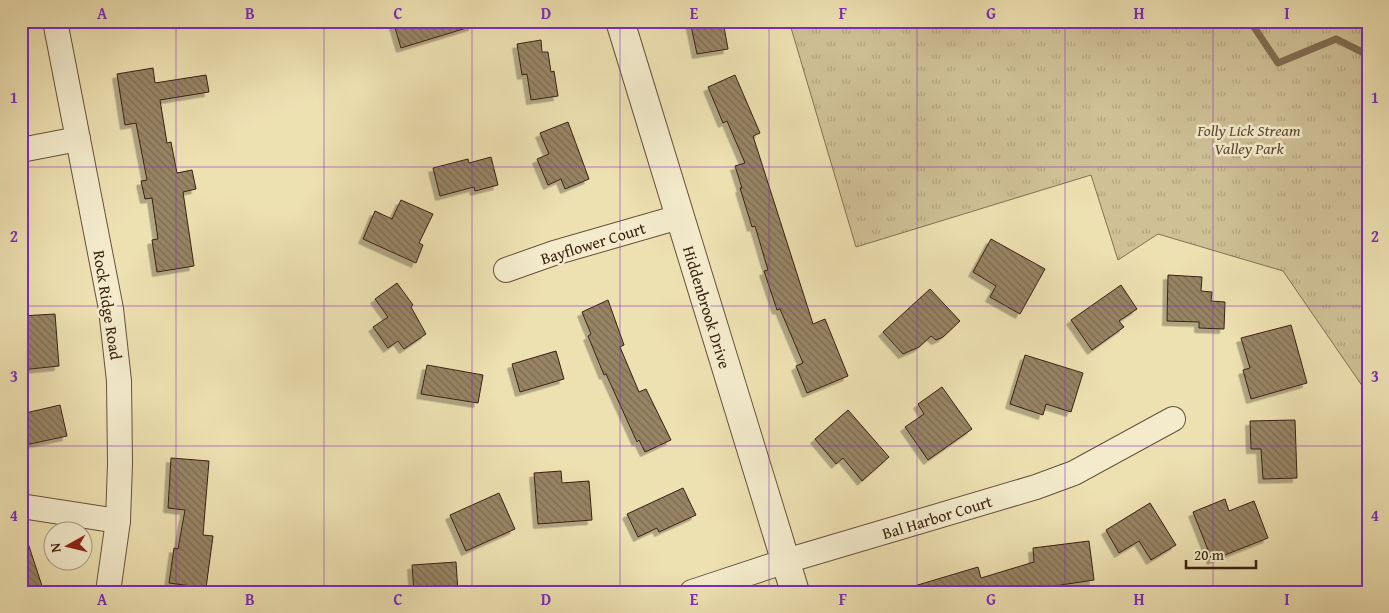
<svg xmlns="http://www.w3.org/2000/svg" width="1389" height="613" font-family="'Gentium Book Plus',serif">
<defs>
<pattern id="park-tufts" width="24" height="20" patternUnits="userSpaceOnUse" patternTransform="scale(1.25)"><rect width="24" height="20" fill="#cfc096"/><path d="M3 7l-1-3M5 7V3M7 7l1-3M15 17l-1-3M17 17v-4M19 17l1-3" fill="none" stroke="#b2a580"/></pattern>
<pattern id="building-back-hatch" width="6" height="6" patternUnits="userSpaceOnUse" patternTransform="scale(1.25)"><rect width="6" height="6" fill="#978465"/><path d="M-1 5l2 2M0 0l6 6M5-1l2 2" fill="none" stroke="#7c6c52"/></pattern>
<filter id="shadow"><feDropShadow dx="-4.5" dy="4.5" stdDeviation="0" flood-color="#0004"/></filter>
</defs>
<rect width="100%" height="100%" fill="#ede0b1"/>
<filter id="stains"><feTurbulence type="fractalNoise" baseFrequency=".004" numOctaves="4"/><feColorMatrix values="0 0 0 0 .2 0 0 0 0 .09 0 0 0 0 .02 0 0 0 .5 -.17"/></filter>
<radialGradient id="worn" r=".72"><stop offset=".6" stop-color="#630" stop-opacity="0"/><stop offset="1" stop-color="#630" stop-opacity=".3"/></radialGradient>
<polygon fill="url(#park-tufts)" stroke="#847054" points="789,21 1368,21 1368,389 1365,390 1283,271 1158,234 1118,260 1091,175 856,247"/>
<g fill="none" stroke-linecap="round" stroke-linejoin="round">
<polyline stroke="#816d51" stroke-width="7" points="1250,21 1278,63 1336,39 1368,55"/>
</g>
<g fill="url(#building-back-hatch)" stroke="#3a2112" filter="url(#shadow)">
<polygon points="393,21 472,21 473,26 401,48"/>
<polygon points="690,21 723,21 728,49 697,54"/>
<polygon points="541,40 542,52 548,52 551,72 554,71 558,96 531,100 527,74 522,75 517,44"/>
<polygon points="153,68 155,83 206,75 209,92 160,100 167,143 171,142 177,173 192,170 196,189 183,192 194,266 157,272 152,240 158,239 152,198 145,199 141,181 147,180 136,123 125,125 117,74"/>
<polygon points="735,75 760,133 753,136 813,324 825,319 848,376 807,393 796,366 803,363 780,309 777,310 764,271 768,270 755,226 752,227 740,188 742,188 735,166 745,163 727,121 723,123 708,87"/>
<polygon points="568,122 589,179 565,189 561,179 548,185 537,159 549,154 540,133"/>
<polygon points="491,157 498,185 475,191 474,187 440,196 433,168 468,159 469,163"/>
<polygon points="401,200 433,214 419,243 423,245 416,263 363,239 375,211 392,219"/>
<polygon points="991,239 1045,269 1020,314 990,297 996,286 973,272"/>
<polygon points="1168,275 1202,277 1201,291 1212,292 1211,301 1225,302 1224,329 1199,328 1199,322 1167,321"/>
<polygon points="397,283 413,305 411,307 426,334 404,349 398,341 388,348 373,327 388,317 375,299"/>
<polygon points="1121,285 1137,309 1119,321 1124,327 1092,350 1071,320"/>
<polygon points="930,289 960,321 943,337 936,340 931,336 919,347 903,354 883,332"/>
<polygon points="608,300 624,345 620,347 639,392 646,389 671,440 645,452 639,440 637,442 606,374 604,375 588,336 591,334 582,312"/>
<polygon points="55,314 59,366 21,370 21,316"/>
<polygon points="1291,325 1307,383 1251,399 1243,370 1250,368 1241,338"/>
<polygon points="556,351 564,379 520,392 512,364"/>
<polygon points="1025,355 1083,373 1071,412 1046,404 1043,415 1010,404"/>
<polygon points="427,365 483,375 478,403 421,394"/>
<polygon points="942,387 972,429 928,460 905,427 924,414 918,404"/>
<polygon points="60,405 67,436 21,446 21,414"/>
<polygon points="848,410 889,457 862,481 843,458 836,464 815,439"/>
<polygon points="1295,420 1297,478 1263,479 1261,449 1251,449 1250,421"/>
<polygon points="171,458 209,461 203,535 213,536 206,588 169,583 174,548 178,549 185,510 168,508"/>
<polygon points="561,471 562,483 589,481 592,520 538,524 534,473"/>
<polygon points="683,488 696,515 659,532 657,528 638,537 627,514"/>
<polygon points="499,493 515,529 466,551 450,515"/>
<polygon points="1225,499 1229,511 1254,501 1268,538 1212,560 1193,512"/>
<polygon points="1150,503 1176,545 1151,560 1139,541 1119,553 1106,530"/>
<polygon points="21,534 25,534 44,592 21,592"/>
<polygon points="1089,541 1094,580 1014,592 912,592 911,587 978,567 981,578 1034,562 1033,548"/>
<polygon points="456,562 458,592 414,592 412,565"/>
</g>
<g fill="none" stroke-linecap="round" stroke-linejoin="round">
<defs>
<g id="minor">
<polyline points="55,21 111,309 119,381 120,464 118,521 108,592"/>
<polyline points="21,150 78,139"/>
<polyline points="506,270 554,253 679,217"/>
<polyline points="21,506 118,521"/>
<polyline points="692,592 786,561 1036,487 1074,473 1173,419"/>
</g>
<polyline id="tertiary" points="620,21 795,592"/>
</defs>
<use href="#minor" stroke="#67513a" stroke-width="26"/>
<use href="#tertiary" stroke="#67513a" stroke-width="30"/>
<use href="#minor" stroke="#f3ebcc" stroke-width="24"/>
<use href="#tertiary" stroke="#f3ebcc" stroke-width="28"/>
</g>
<path fill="none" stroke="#7b2cbf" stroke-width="1" stroke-opacity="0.55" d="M176 21V592M324 21V592M472 21V592M620 21V592M769 21V592M917 21V592M1065 21V592M1213 21V592M21 167H1368M21 306H1368M21 446H1368"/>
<g text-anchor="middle" stroke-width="5" stroke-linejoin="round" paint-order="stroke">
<g font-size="16" font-style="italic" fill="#5f4933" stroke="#f3ebcc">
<text x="1249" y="136">Folly Lick Stream<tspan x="1249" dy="18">Valley Park</tspan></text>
</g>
<g font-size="16" fill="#3a2112" stroke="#f3ebcc">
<text transform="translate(593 243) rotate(-17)" y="6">Bayflower Court</text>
<text transform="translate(108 305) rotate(81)" y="6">Rock Ridge Road</text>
<text transform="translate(707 307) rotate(73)" y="6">Hiddenbrook Drive</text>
<text transform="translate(937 517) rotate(-17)" y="6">Bal Harbor Court</text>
</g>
</g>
<rect width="1389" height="613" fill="none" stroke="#ede0b1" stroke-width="55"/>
<g transform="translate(68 546) rotate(262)"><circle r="24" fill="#f3ebcc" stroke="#a99a82"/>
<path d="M0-4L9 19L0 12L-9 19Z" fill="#8f2418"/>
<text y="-8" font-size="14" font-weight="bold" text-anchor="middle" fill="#3a2112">N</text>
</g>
<path d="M1186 560v8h70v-8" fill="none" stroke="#3a2112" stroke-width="2.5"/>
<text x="1194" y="560" font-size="15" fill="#3a2112" stroke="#f3ebcc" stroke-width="4" paint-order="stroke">20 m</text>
<rect x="28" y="28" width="1334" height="558" fill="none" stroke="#7b2cbf" stroke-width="2"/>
<g font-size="16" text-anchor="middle" font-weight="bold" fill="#7b2cbf">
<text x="102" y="19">A</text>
<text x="250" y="19">B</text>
<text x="398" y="19">C</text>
<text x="546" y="19">D</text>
<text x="694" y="19">E</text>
<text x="843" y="19">F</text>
<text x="991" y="19">G</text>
<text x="1139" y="19">H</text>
<text x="1287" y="19">I</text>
<text x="14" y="103">1</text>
<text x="1375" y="103">1</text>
<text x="14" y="242">2</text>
<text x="1375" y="242">2</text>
<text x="14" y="382">3</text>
<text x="1375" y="382">3</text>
<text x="14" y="521">4</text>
<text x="1375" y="521">4</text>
<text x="102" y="605">A</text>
<text x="250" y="605">B</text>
<text x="398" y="605">C</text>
<text x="546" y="605">D</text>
<text x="694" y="605">E</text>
<text x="843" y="605">F</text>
<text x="991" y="605">G</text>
<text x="1139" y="605">H</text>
<text x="1287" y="605">I</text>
</g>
<rect width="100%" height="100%" filter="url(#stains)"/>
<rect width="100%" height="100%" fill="url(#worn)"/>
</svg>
